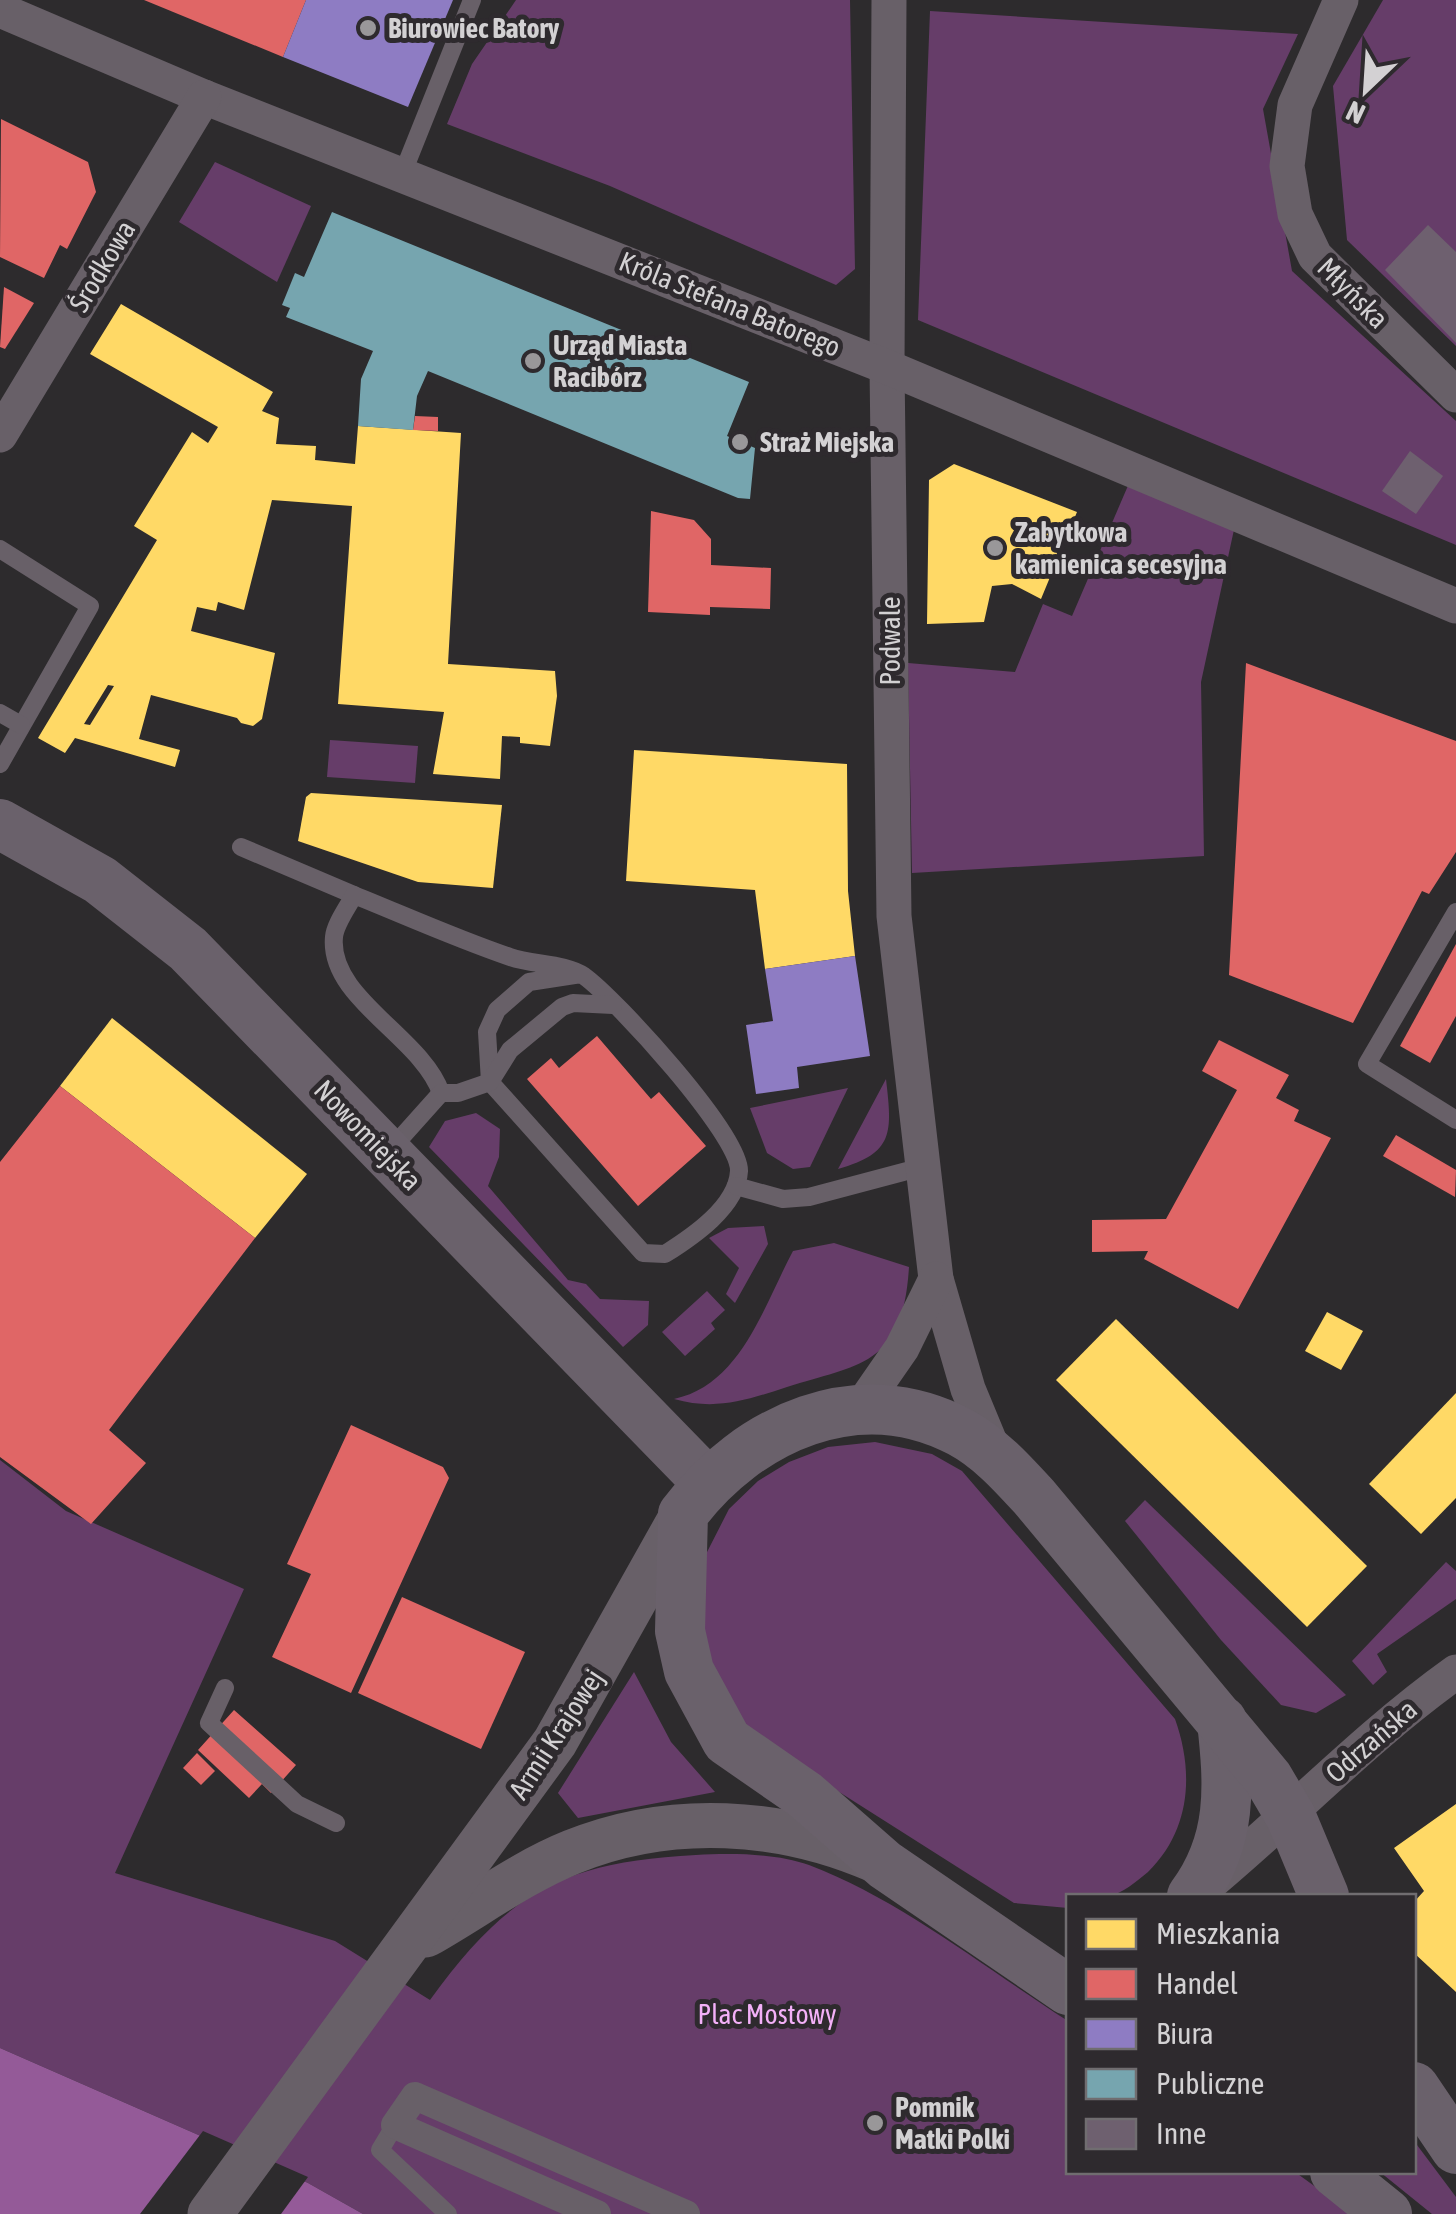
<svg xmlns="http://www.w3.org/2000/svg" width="1456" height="2214" font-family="'Asap Condensed',sans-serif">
<rect width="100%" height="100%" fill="#2d2b2d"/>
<g fill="#663d69">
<polygon points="516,0 850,0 855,269 836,285 610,186 447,124 472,64"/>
<polygon points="1383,0 1456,0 1456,346 1347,240 1333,86"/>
<polygon points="930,11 1298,34 1263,109 1292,271 1456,421 1456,545 918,320"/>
<polygon points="215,162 311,206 277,282 179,222"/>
<polygon points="1130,481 1235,525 1201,682 1204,856 912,873 908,663 1015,672 1043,604 1072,616"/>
<polygon points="330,740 418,746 415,783 327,777"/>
<path d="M886 1079C892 1132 895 1153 838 1169Z"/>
<polygon points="848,1088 810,1167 793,1169 767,1153 750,1108"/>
<polygon points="476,1113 500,1129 499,1157 488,1186 568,1280 586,1284 600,1299 649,1301 648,1325 623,1347 429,1147 445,1121"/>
<polygon points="764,1226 768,1244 735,1303 726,1294 739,1268 709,1238 728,1228"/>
<path d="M834 1243 909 1267C903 1367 859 1364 787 1387 747 1400 716 1411 674 1399 741 1385 764 1305 793 1251Z"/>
<polygon points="707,1291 725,1310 711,1323 715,1329 685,1356 662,1332"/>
<path d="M875 1442 932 1454 962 1471 1175 1719C1194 1772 1191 1830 1148 1872 1137 1881 1122 1894 1108 1896 1096 1899 1081 1896 1068 1896V1908L1014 1903 751 1736 701 1642 705 1556 729 1509 758 1481 789 1462 828 1447Z"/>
<path d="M0 1460 66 1511 244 1589 115 1873 335 1941 430 2000C508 1892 563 1862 696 1855 730 1853 776 1853 809 1865 901 1900 985 1968 1068 2021V2172H1295L1353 2214H363L308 2183 0 2048Z"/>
<polygon points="1145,1500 1346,1695 1316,1713 1281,1705 1221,1640 1125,1521"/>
<polygon points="1446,1562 1456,1571 1456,1599 1377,1654 1387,1672 1373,1685 1352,1661"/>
<polygon points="634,1672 671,1742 715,1792 578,1818 558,1793"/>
<polygon points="1414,2141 1456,2197 1456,2214 1432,2214 1380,2172 1414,2172"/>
</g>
<polygon fill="#945a98" points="0,2048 308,2183 363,2214 0,2214"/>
<polygon fill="#2d2b2d" points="203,2131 308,2177 281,2214 140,2214"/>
<g fill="#ffd966" fill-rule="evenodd">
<path d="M121 304 273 392 262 411 279 418 276 444 316 446 315 460 355 464 358 426 461 433 448 664 555 671 557 696 550 746 520 743V737L502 736 500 779 433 774 444 712 338 704 352 506 272 500 244 610 218 602 216 611 197 607 191 631 275 653 262 719 253 726 241 723 237 718 151 695 139 739 180 750 175 767 75 738 65 753 38 738 157 540 134 526 192 432 208 443 218 427 90 354ZM108 685 114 686 90 725 84 724Z"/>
<polygon points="954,464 1077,512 1041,599 1012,584 992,586 984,622 927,624 929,480"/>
<polygon points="634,750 847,764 848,891 855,956 765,969 755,890 626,881"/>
<polygon points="311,793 502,805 493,888 418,882 298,841 306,797"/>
<polygon points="112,1018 307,1174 255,1238 60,1086"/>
<polygon points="1327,1312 1363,1331 1341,1370 1305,1351"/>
<polygon points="1116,1319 1367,1566 1307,1627 1056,1380"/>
<polygon points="1456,1393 1456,1498 1421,1534 1369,1484"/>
<polygon points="1456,1804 1456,1992 1414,1953 1414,1902 1424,1891 1394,1848"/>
</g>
<g fill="#e06666">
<polygon points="144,0 306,0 283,57"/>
<polygon points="1,119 88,162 96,192 67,249 60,245 44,278 0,257"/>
<polygon points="4,287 34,303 5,349 0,347"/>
<polygon points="415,416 438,417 438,431 413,430"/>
<polygon points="651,511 694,520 711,539 711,565 771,568 770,609 710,607 710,615 648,612"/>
<polygon points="1246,663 1456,741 1456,852 1429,894 1422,891 1353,1023 1229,975"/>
<polygon points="1456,944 1456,1016 1430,1063 1400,1046"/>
<polygon points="597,1036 651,1099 659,1092 706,1146 638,1206 527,1079 551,1058 559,1068"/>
<polygon points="1219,1040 1289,1075 1276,1098 1299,1110 1294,1121 1331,1138 1238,1309 1144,1259 1148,1251 1092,1252 1092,1220 1166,1219 1237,1090 1202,1071"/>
<polygon points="60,1086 255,1238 109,1430 146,1463 91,1524 0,1457 0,1162"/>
<polygon points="1396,1135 1456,1170 1455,1197 1383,1156"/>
<polygon points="351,1425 443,1467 449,1478 351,1693 272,1657 311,1574 287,1564"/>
<polygon points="402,1597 525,1652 481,1749 358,1693"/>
<polygon points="234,1710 296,1765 271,1793 262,1784 249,1798 198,1750"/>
<polygon points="197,1753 215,1771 201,1785 183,1768"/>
</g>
<g fill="#8e7cc3">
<polygon points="306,0 453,0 408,107 283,57"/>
<polygon points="855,956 870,1056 797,1067 799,1088 756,1094 746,1025 773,1021 765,969"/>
</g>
<polygon fill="#76a5af" points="332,212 749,382 727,436 755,448 750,499 738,498 428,371 417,396 413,430 358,426 361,379 373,351 286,317 290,308 282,305 295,273 304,277"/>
<g fill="#6e606f">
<polygon points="1428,225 1456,252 1456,343 1385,270"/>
<polygon points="1410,451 1443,476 1416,514 1382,491"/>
</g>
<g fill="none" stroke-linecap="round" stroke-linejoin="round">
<g stroke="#686068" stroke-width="18">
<polyline points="402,175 472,0"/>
<polyline points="0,549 90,606 0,764"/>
<polyline points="0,713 21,725"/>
<polyline points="241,847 354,895"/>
<polyline points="1456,912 1367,1064 1456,1120"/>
<path d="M441 1093C422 1037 328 998 334 937 335 924 348 907 354 895 406 916 457 939 510 957 532 965 565 963 584 976 616 999 740 1135 739 1171 737 1207 692 1237 665 1254L643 1253 490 1082 487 1032 497 1010 529 982 581 974"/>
<polyline points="390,1150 441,1093 458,1093 490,1082 510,1050 562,1007 573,1003 613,1005"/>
<polyline points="736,1186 783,1199 809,1197 922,1167"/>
<polyline points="225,1688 209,1723 297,1804 336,1823"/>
<polyline points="395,2125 380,2150 448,2214"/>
</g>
<polyline stroke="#686068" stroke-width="28" points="597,2214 395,2125 415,2096 686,2214"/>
<g stroke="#686068" stroke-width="35">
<polyline points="889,0 887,367 894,916 936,1279 968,1389 997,1459"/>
<polyline points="1341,0 1295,105 1287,166 1295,214 1315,256 1456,395"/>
<polyline points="0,10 204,97 887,367 1456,606"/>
<polyline points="0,435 204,97"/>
<polyline points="859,1410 902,1348 936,1279"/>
<path d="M1203 1889C1289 1818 1365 1737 1456 1672"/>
</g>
<g stroke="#686068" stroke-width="45">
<path d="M426 1935C474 1908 522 1872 572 1852 671 1812 781 1819 877 1861"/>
<polyline points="210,2214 555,1742 683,1514"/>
</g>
<g stroke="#6a616b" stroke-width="50">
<polyline points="0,824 100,880 188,949 708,1483"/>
<path d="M1192 1896C1233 1841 1229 1785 1222 1721"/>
<path d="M1068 1990 885 1865 805 1795 727 1741 689 1671 680 1631 683 1514C748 1428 858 1378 960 1432 990 1448 1013 1474 1035 1498L1268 1778 1291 1817 1324 1896"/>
<polyline points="1414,2087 1456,2149"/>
<polyline points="1335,2172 1387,2214"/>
</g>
</g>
<g fill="#999799" stroke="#2e2a2e" stroke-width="4">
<circle cx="368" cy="28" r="10"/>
<circle cx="533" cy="361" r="10"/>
<circle cx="740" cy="442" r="10"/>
<circle cx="995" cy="548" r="10"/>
<circle cx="875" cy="2123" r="10"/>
</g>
<g text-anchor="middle" stroke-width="10" stroke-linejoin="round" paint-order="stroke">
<g font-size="28" font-weight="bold" fill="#d3d1d3" stroke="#2e2a2e" text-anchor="start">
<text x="388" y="38">Biurowiec Batory</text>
<text x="553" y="355">Urząd Miasta<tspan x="553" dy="32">Racibórz</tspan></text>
<text x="760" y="452">Straż Miejska</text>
<text x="1015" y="542">Zabytkowa<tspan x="1015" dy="32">kamienica secesyjna</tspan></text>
<text x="895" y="2117">Pomnik<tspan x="895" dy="32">Matki Polki</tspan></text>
</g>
<g font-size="28" fill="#d3d1d3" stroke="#2e2a2e">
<text transform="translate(102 266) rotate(-59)" y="10">Środkowa</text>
<text transform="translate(1353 293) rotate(45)" y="10">Młyńska</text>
<text transform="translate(730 304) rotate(22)" y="10">Króla Stefana Batorego</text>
<text transform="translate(890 641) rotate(-90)" y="10">Podwale</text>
<text transform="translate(368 1135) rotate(46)" y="10">Nowomiejska</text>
<text transform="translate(556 1734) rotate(-57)" y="10">Armii Krajowej</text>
<text transform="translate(1371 1741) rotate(-41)" y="10">Odrzańska</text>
</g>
<g font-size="28" fill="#f3b0f8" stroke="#2e2a2e">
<text x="767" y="2024">Plac Mostowy</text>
</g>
</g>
<rect x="1066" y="1894" width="350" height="280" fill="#2e2a2e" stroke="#706d70" stroke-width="2.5"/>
<rect x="1086" y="1919" width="50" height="30" fill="#ffd966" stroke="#706d70" stroke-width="2.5"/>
<text x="1156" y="1944" font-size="30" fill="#d3d1d3">Mieszkania</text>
<rect x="1086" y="1969" width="50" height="30" fill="#e06666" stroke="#706d70" stroke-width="2.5"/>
<text x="1156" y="1994" font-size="30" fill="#d3d1d3">Handel</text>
<rect x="1086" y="2019" width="50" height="30" fill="#8e7cc3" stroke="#706d70" stroke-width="2.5"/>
<text x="1156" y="2044" font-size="30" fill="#d3d1d3">Biura</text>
<rect x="1086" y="2069" width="50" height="30" fill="#76a5af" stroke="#706d70" stroke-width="2.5"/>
<text x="1156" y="2094" font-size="30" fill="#d3d1d3">Publiczne</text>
<rect x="1086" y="2119" width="50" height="30" fill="#6e606f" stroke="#706d70" stroke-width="2.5"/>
<text x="1156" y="2144" font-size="30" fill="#d3d1d3">Inne</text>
<g transform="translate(1366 90) rotate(205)" stroke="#2e2a2e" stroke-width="8" paint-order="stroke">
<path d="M0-8L18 38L0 25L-18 38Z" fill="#d3d1d3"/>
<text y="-15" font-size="28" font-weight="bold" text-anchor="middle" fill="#d3d1d3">N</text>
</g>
</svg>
